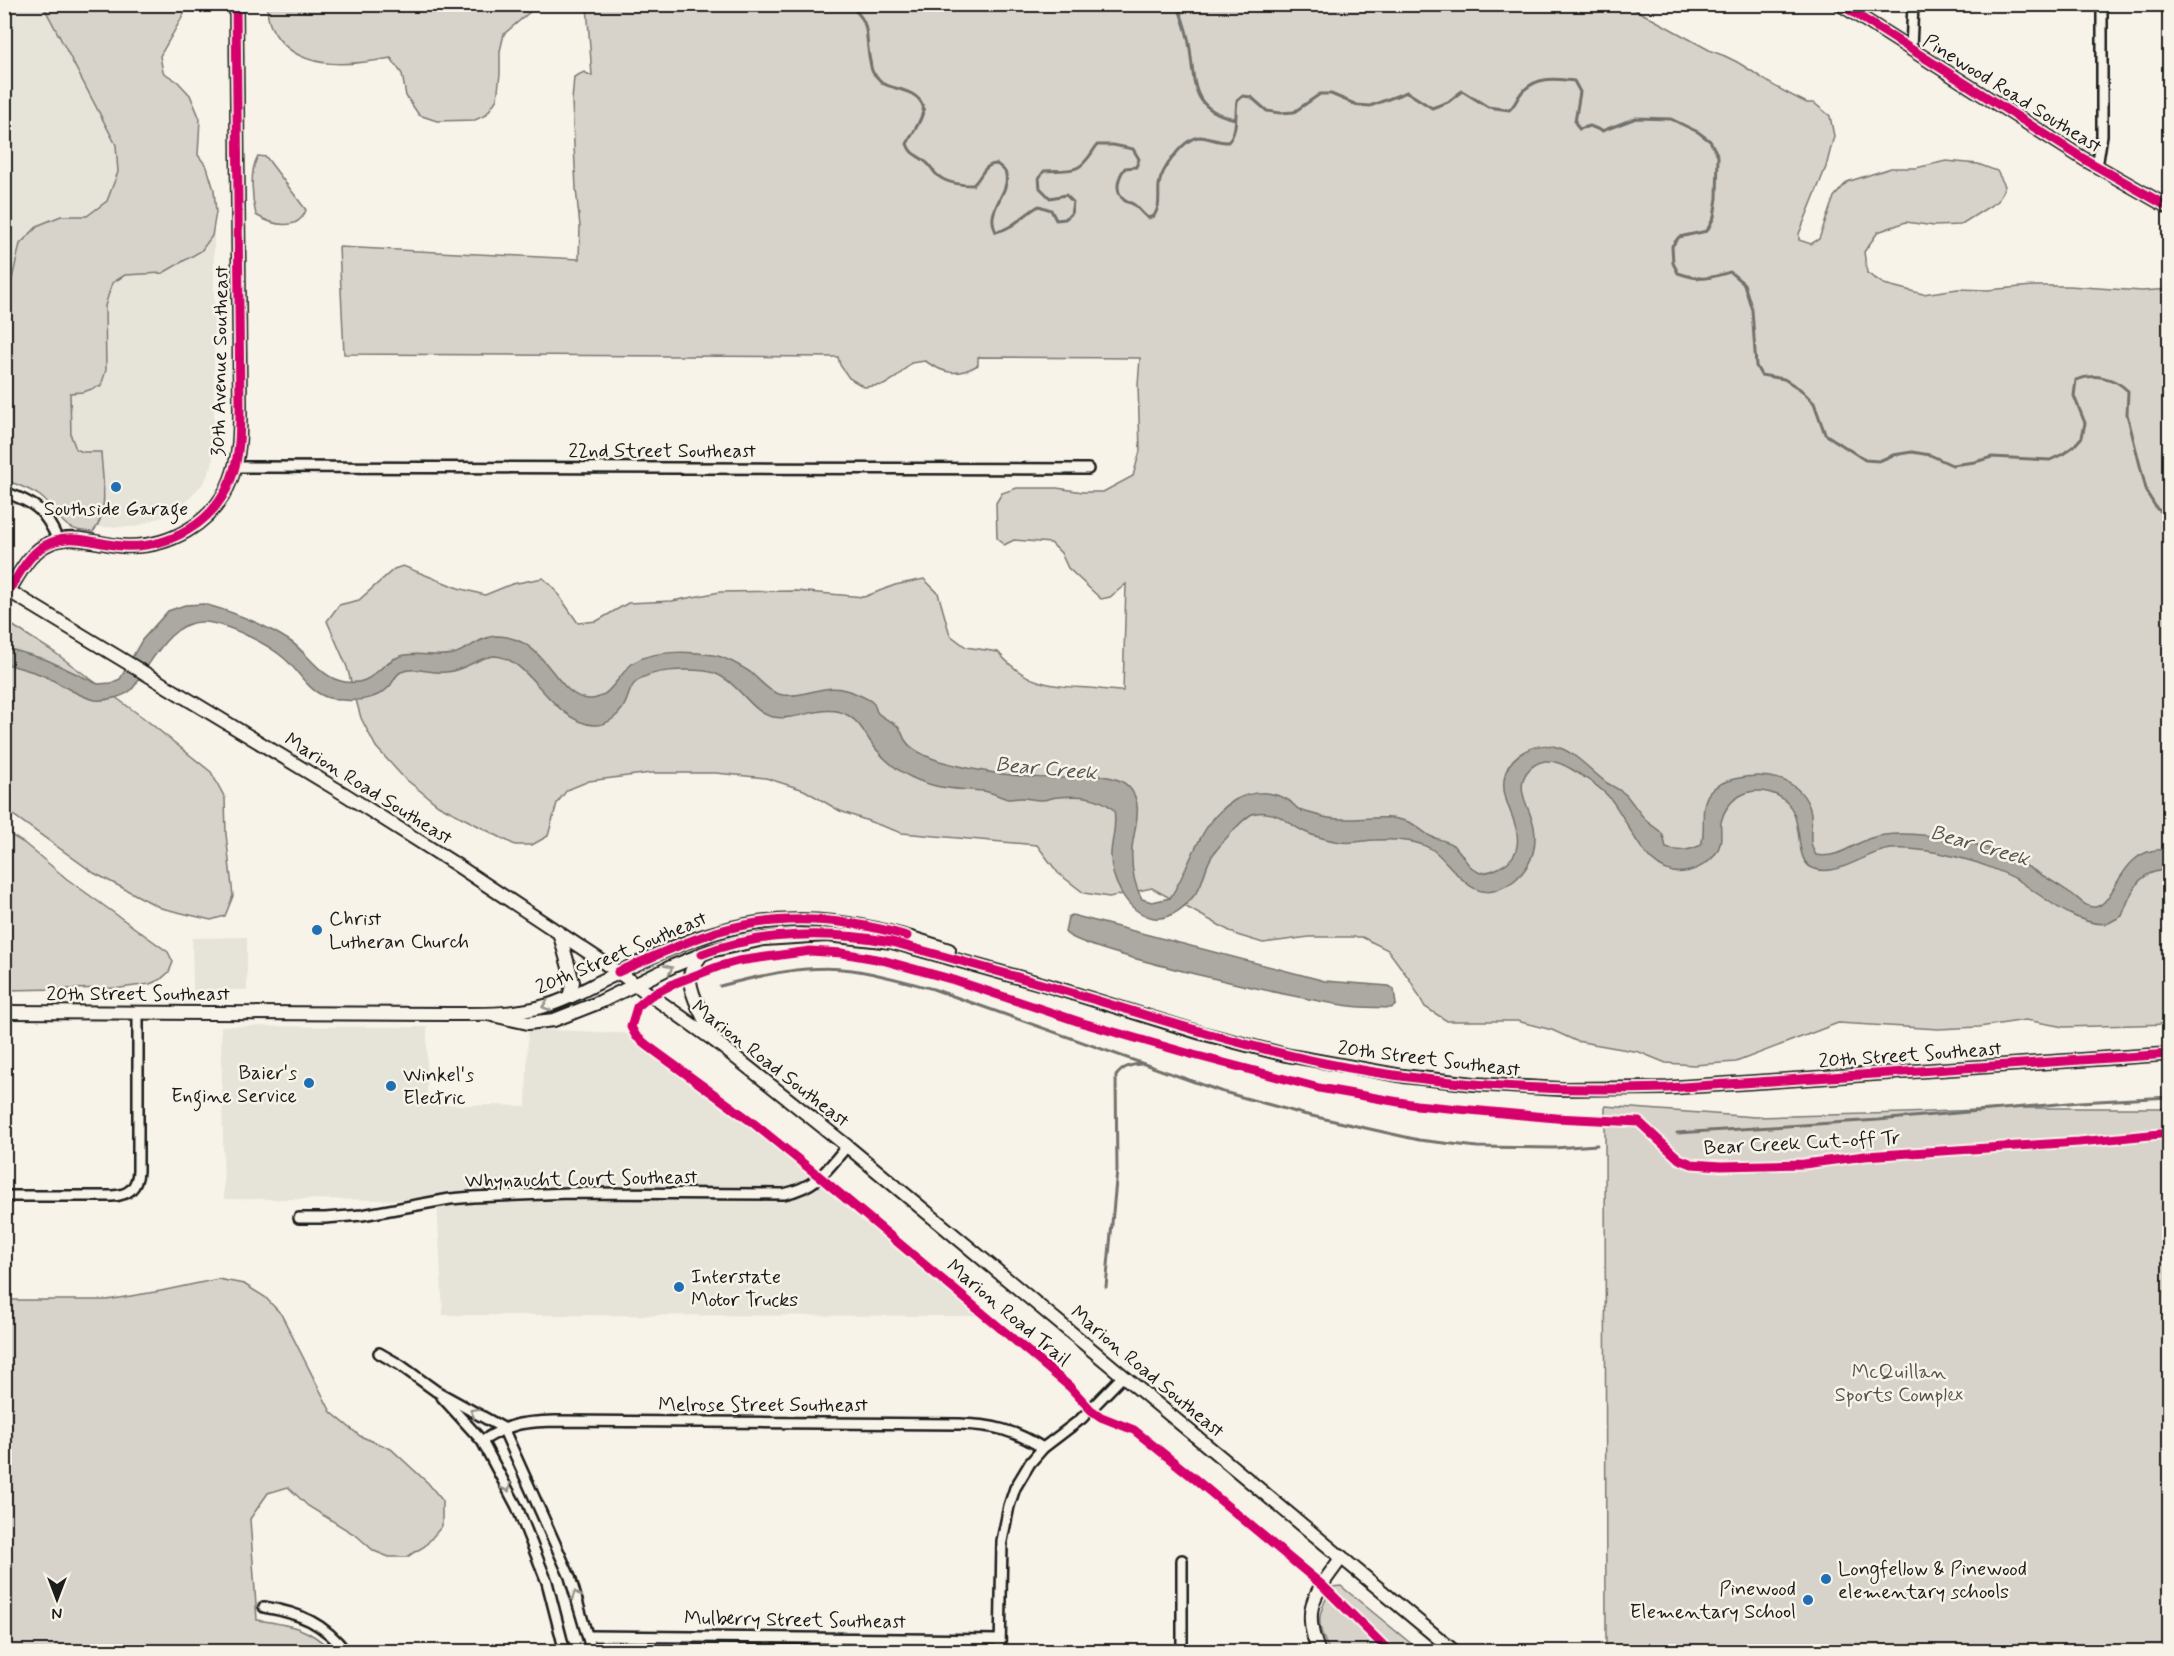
<svg xmlns="http://www.w3.org/2000/svg" width="2174" height="1656" font-family="Mynerve,sans-serif">
<rect width="100%" height="100%" fill="#f7f3e8"/>
<filter id="ink" filterUnits="userSpaceOnUse"><feTurbulence type="fractalNoise" baseFrequency=".0167" numOctaves="2"/><feDisplacementMap in="SourceGraphic" scale="12" xChannelSelector="R" yChannelSelector="G"/><feConvolveMatrix kernelMatrix="1 2 1 2 8 2 1 2 1" color-interpolation-filters="sRGB"/></filter>
<g filter="url(#ink)">
<g fill="#e6e3d9">
<polygon points="5,5 75,5 123,128 120,201 5,358"/>
<polygon points="214,217 214,442 212,466 204,482 186,502 164,516 135,527 87,527 59,401 82,248"/>
<polygon points="247,937 247,990 193,990 192,938"/>
<polygon points="221,1026 427,1027 427,1104 526,1106 528,1029 625,1033 648,1046 786,1153 978,1316 443,1315 437,1200 224,1199"/>
</g>
<g fill="#d7d3cb" stroke="#7a7874" stroke-width="1.5">
<path d="M43 5H185L184 14 160 56 163 72 178 82 190 95 200 119 198 155 207 167 214 190 216 212 212 236 201 251 163 273 125 275 112 283 105 306 106 370 101 386 83 392 70 393 71 436 76 449 83 452H101C102 476 110 513 93 532 57 531 63 514 40 496 30 489 16 484 5 480V294L10 288 20 244 39 225 61 216H87L107 201 118 172 116 145Z"/>
<path d="M268 5V4L538 5 504 34 500 51V74L497 99 486 115 475 120 437 121 419 115 406 96 402 74 391 58C354 65 304 72 278 38 270 27 266 18 268 5Z"/>
<path d="M587 5H1627L1711 51C1732 57 1747 68 1765 80 1778 89 1793 96 1807 103H1814L1830 116 1834 136 1826 167 1799 234V240L1811 244 1819 239 1834 197 1847 182 1891 168H1916L1946 161 1978 164 1997 171 2005 186 1998 201 1960 225 1934 226 1906 222 1878 232 1864 252 1867 273 1884 284 1923 294 1958 289 1987 290 2033 286H2069L2142 291 2169 289V1024L2064 1027 2026 1020 1979 1027 1938 1029 1838 1023 1736 1062 1694 1065 1666 1063 1639 1052 1576 1041 1552 1030 1517 1021H1447L1425 1007 1410 980 1388 950 1362 937H1309L1263 943 1237 935 1152 888 1109 897 1084 893 1058 873 1037 845 902 833 840 811 804 790 766 778 716 773H651L589 781 567 790 557 803 548 836 532 845H515L438 805 403 777 376 747 361 718 347 667 327 621 339 605 359 600 394 569 403 566 458 588 485 595 512 584 543 578 553 587 578 623 597 621 628 603 672 601 720 592 796 591 864 597 895 585 924 579 938 593 950 635 966 647 998 652C1026 685 1050 686 1090 688 1101 689 1112 691 1123 691L1126 584 1110 597 1101 599 1068 568 1061 553 1051 543 1014 540 1004 545 997 538 996 503 1002 493 1017 488H1057L1083 492H1103L1133 476 1140 451 1138 385 1140 358 978 357V365C957 377 945 374 925 361L911 363 897 377 884 385 864 387 849 378 840 365 838 357 344 354 339 247 579 259 580 226 576 189 572 101 574 77 584 72 592 76Z"/>
<polygon points="2169,30 2169,88 2164,50"/>
<path d="M258 156 266 157 306 210C298 232 272 225 256 215 252 199 249 171 258 156Z"/>
<polygon points="4,620 54,652 145,719 211,772 225,798 226,834 233,896 225,916 211,920 161,908 94,873 5,809"/>
<polygon points="4,831 24,843 67,879 168,952 173,962 169,972 161,979 150,984 120,988 5,990"/>
<polygon points="1605,1106 1755,1117 1905,1113 2025,1108 2169,1108 2169,1651 1606,1651"/>
<path d="M218 1279 244 1284 265 1297 281 1314 331 1412 360 1436 391 1449 428 1483 442 1500V1526L425 1546 407 1557H389L374 1551 357 1536 308 1506 288 1487 268 1493 250 1519 257 1620C290 1625 308 1627 332 1651H5V1300H107L161 1291Z"/>
<path d="M1341 1586 1420 1651H1330C1314 1624 1318 1613 1332 1587Z"/>
</g>
<g fill="#aca9a2" stroke="#72716c" stroke-width="1.5">
<path d="M204 604C233 612 264 624 290 641 308 653 321 679 345 682 376 686 377 663 401 656 417 651 436 658 453 654 468 650 480 637 496 636 545 636 552 689 583 698 608 705 617 675 633 663 651 650 691 651 713 655 726 657 739 665 750 672 760 680 769 693 783 695 811 698 824 679 857 694 861 696 869 699 872 702 876 705 875 708 877 712 882 718 891 721 896 725 902 729 902 735 905 740 913 753 937 761 951 764 986 773 1024 778 1061 778 1074 777 1088 774 1102 776 1110 777 1122 780 1128 786 1145 803 1134 828 1132 848 1131 866 1133 883 1142 899L1152 902 1170 898C1192 865 1198 822 1235 800 1250 791 1272 790 1288 800 1293 803 1296 809 1302 811 1309 813 1317 815 1324 817 1352 824 1383 811 1411 823 1417 826 1423 832 1430 836 1436 839 1445 840 1451 844 1460 849 1463 858 1469 865 1472 868 1476 871 1480 873 1494 872 1515 863 1517 846 1521 823 1501 803 1504 780 1507 755 1537 739 1560 748 1577 754 1592 772 1607 783 1614 787 1621 790 1626 795 1633 803 1639 813 1646 820 1658 833 1662 825 1666 848 1679 852 1689 851 1701 845 1707 828 1698 807 1710 792 1716 785 1726 781 1734 779 1763 772 1797 776 1809 806 1816 822 1805 839 1816 855 1838 859 1851 845 1871 838 1897 829 1947 837 1974 844 2006 852 2045 876 2072 894 2079 899 2086 908 2095 907 2117 904 2119 844 2169 850V870C2138 870 2132 890 2122 916 2120 917 2110 922 2109 923 2081 929 2040 895 2018 880 2006 873 1991 868 1978 863 1951 855 1920 847 1891 849 1867 851 1840 877 1815 869 1787 861 1813 805 1771 793 1748 786 1726 799 1721 822 1720 829 1722 838 1720 844 1716 862 1691 875 1673 872 1640 865 1628 817 1608 796 1599 786 1584 777 1573 770 1565 765 1555 760 1545 761 1538 762 1531 767 1527 772 1514 790 1531 809 1534 827 1539 856 1524 880 1497 890 1469 900 1452 864 1433 850 1418 840 1393 839 1376 840 1364 840 1352 844 1340 842 1329 840 1315 837 1305 832 1291 826 1282 814 1266 813 1263 812 1255 813 1252 814 1241 820 1219 846 1212 856 1205 867 1204 880 1198 890 1188 905 1169 923 1150 917 1125 910 1110 878 1111 853 1112 836 1117 828 1114 810 1099 796 1079 795 1059 797 1053 797 1047 800 1040 800 1034 800 1028 798 1021 798 1018 798 1011 799 1008 799 1000 797 992 792 983 791 966 789 948 790 932 785 906 778 885 763 870 741 864 732 859 722 849 716 826 701 798 722 773 717 749 713 737 675 705 671 686 669 651 669 636 682 630 687 630 692 627 699 623 712 609 726 594 725 553 723 529 657 495 656 480 656 464 671 446 672 431 674 416 666 401 672 394 676 394 682 389 687 376 701 351 702 334 699 309 695 302 674 285 659 268 644 227 623 203 622 175 620 156 654 142 674 139 679 136 686 131 690 124 697 105 701 95 700 76 696 59 682 42 675 30 670 17 668 5 663L4 647 47 660 98 684 111 683 120 679 142 640 168 611 185 605Z"/>
<path d="M1072 915 1325 981 1389 986 1394 989 1396 1005 1391 1008C1378 1007 1364 1008 1350 1006 1315 1003 1078 951 1065 932L1068 917Z"/>
</g>
<g fill="none" stroke-linecap="round" stroke-linejoin="round">
<g stroke="#72716c" stroke-width="3">
<path d="M848 4C873 23 864 35 870 61 871 66 871 71 874 74 877 77 881 82 884 84 897 90 917 90 923 106 926 115 911 135 907 144 912 157 918 154 927 163 931 166 933 171 936 174 945 183 961 185 973 185 982 177 983 164 997 164 1000 167 1006 170 1006 175 1010 194 984 210 996 232 1013 229 1024 214 1039 206L1051 210 1056 220 1065 219 1071 214 1073 202 1066 195 1050 198 1040 188 1039 178 1044 171C1077 169 1079 174 1097 145H1113L1133 149 1139 159 1136 167 1125 168C1118 177 1114 191 1124 200 1129 204 1128 201 1133 204 1139 208 1142 214 1148 218L1154 216C1161 205 1158 197 1159 185 1161 170 1184 137 1200 137 1210 138 1218 142 1228 142 1238 132 1235 114 1237 101L1243 96 1251 97 1267 111 1280 113 1294 112 1320 94H1331L1357 105 1370 106 1407 92 1432 108 1448 102 1462 91 1488 107 1509 110C1516 105 1517 96 1524 90 1539 76 1555 79 1574 81L1580 92 1575 122 1579 129 1590 126 1602 131 1636 118 1671 119 1698 132 1710 141 1718 156 1717 198 1714 217 1707 231 1679 237 1672 246 1673 263 1678 273C1702 281 1707 279 1730 272L1744 284 1752 310 1756 366 1761 375 1784 379 1800 389 1814 403 1825 434 1865 460 1879 461 1893 455 1912 452 1930 455 1952 465 1975 462 1992 457 2050 460 2063 454 2074 446 2082 437 2085 423 2074 396 2076 380C2094 373 2114 377 2128 391L2127 414 2147 493 2157 509 2170 516"/>
<path d="M1177 4C1183 19 1188 33 1190 49 1195 86 1192 110 1235 119"/>
<path d="M720 986C762 975 808 964 852 970 880 974 907 982 933 989L1220 1091 1303 1114 1419 1140 1477 1147 1554 1148 1597 1145"/>
<polyline points="1677,1133 1878,1120 2080,1102 2170,1097"/>
<path d="M1106 1287 1117 1170 1116 1076C1123 1067 1129 1065 1141 1064"/>
</g>
<defs>
<g id="street">
<polyline points="1911,49 1913,4"/>
<polyline points="2097,167 2102,135 2102,4"/>
<polyline points="235,467 1088,469"/>
<path d="M4 492C36 503 44 509 58 540"/>
<path d="M4 1196H112C128 1195 137 1189 138 1171V1013"/>
<path d="M299 1218H325L362 1215 450 1199 473 1197 569 1193 784 1194C818 1186 826 1171 847 1146"/>
<polyline points="379,1353 400,1365 436,1391 503,1428 570,1577 592,1652"/>
<polyline points="442,1397 482,1441 517,1507 547,1582 565,1652"/>
<path d="M482 1441C511 1423 522 1422 555 1421L960 1424C993 1425 1014 1430 1043 1448"/>
<polyline points="1182,1560 1182,1652"/>
<path d="M264 1607C300 1613 324 1623 346 1652"/>
<polyline points="588,1636 1000,1640"/>
<polyline points="1000,1652 1002,1541 1009,1506 1015,1488 1030,1463 1043,1448 1081,1419 1123,1376"/>
</g>
<g id="secondary">
<polyline points="1840,4 2084,159 2170,208"/>
<polyline points="4,588 346,795 452,862 618,972 715,1041 847,1146 1455,1652"/>
<path d="M9 590C20 573 30 551 50 543 74 533 97 544 122 546 168 549 214 524 231 479 240 456 240 432 240 407L236 4"/>
<polyline points="559,932 573,982 569,997"/>
<path d="M702 954C697 961 692 967 690 975 688 993 708 1025 715 1041"/>
<path d="M4 1012 450 1014C482 1014 515 1015 545 1006 569 1000 590 986 612 976 645 959 681 942 717 932 797 908 872 923 949 950"/>
<polyline points="488,1014 528,1023 554,1020 600,1002 673,966 710,951 764,939 827,935 892,942 1046,985 1201,1033 1286,1055 1403,1076 1474,1084 1561,1089 1667,1088 2170,1054"/>
<path d="M1319 1652C1300 1607 1316 1593 1342 1557"/>
</g>
</defs>
<use href="#street" stroke="#1c1c1c" stroke-width="14"/>
<use href="#secondary" stroke="#1c1c1c" stroke-width="16"/>
<use href="#street" stroke="#f7f3e8" stroke-width="9"/>
<use href="#secondary" stroke="#f7f3e8" stroke-width="12"/>
<defs>
<g id="cycleway">
<polyline points="1840,4 2084,159 2170,208"/>
<path d="M9 590C20 573 30 551 50 543 74 533 97 544 122 546 168 549 214 524 231 479 240 456 240 432 240 407L236 4"/>
<path d="M702 954C761 931 830 931 892 942 943 956 994 970 1045 985 1138 1012 1229 1043 1324 1063 1437 1086 1552 1092 1667 1088L2170 1054"/>
<path d="M618 972C651 958 683 942 716 932 779 913 846 918 907 936"/>
<polyline points="1390,1652 1322,1585 1195,1479 1134,1430 1101,1417 1091,1410 1070,1387 1031,1354 820,1177 752,1122 648,1046 636,1036 631,1027 637,1007 650,996 675,983 720,966 738,961 788,954 810,951 842,953 882,960 954,980 1083,1023 1194,1055 1319,1088 1416,1105 1556,1118 1639,1122 1679,1159 1692,1164 1721,1166 1804,1164 1865,1156 2079,1142 2170,1133"/>
</g>
</defs>
<use href="#cycleway" stroke="#f7f3e8" stroke-width="13"/>
<use href="#cycleway" stroke="#d6006c" stroke-width="9"/>
</g>
<defs><path id="oneway-chevron" d="M-2-3.5L2.5 0L-2 3.5" fill="none" stroke-width="1.6" stroke-linecap="round" stroke-linejoin="round" transform="scale(1.5)"/></defs>
<g stroke="#94928c">
<use href="#oneway-chevron" transform="translate(669 969) rotate(-26)"/>
<use href="#oneway-chevron" transform="translate(546 1006) rotate(164)"/>
<use href="#oneway-chevron" transform="translate(474 1412) rotate(-151)"/>
<use href="#oneway-chevron" transform="translate(507 1488) rotate(62)"/>
<use href="#oneway-chevron" transform="translate(576 1595) rotate(-109)"/>
</g>
</g>
<g fill="#1f6fb2" stroke="#f7f3e8" stroke-width="2">
<circle cx="116" cy="487" r="6"/>
<circle cx="317" cy="930" r="6"/>
<circle cx="309" cy="1083" r="6"/>
<circle cx="391" cy="1086" r="6"/>
<circle cx="679" cy="1287" r="6"/>
<circle cx="1826" cy="1579" r="6"/>
<circle cx="1808" cy="1600" r="6"/>
</g>
<g text-anchor="middle" stroke-width="5" stroke-linejoin="round" paint-order="stroke">
<g font-size="20" fill="#1c1c1c" stroke="#f7f3e8">
<text transform="translate(2013 93) rotate(32)" y="7">Pinewood Road Southeast</text>
<text transform="translate(219 361) rotate(-89)" y="7">30th Avenue Southeast</text>
<text x="662" y="457">22nd Street Southeast</text>
<text transform="translate(369 788) rotate(32)" y="7">Marion Road Southeast</text>
<text transform="translate(621 952) rotate(-23)" y="7">20th Street Southeast</text>
<text x="138" y="1000">20th Street Southeast</text>
<text transform="translate(1910 1054) rotate(-4)" y="7">20th Street Southeast</text>
<text transform="translate(1429 1058) rotate(7)" y="7">20th Street Southeast</text>
<text transform="translate(771 1063) rotate(38)" y="7">Marion Road Southeast</text>
<text transform="translate(1802 1142) rotate(-3)" y="7">Bear Creek Cut-off Tr</text>
<text transform="translate(581 1178) rotate(-1)" y="7">Whynaucht Court Southeast</text>
<text transform="translate(1009 1312) rotate(40)" y="7">Marion Road Trail</text>
<text transform="translate(1148 1371) rotate(40)" y="7">Marion Road Southeast</text>
<text x="763" y="1411">Melrose Street Southeast</text>
<text transform="translate(795 1619) rotate(1)" y="7">Mulberry Street Southeast</text>
</g>
<g font-size="20" fill="#1c1c1c" stroke="#f7f3e8" text-anchor="start">
<text x="116" y="515" text-anchor="middle">Southside Garage</text>
<text x="329" y="925">Christ<tspan x="329" dy="23">Lutheran Church</tspan></text>
<text x="297" y="1079" text-anchor="end">Baier's<tspan x="297" dy="23">Engine Service</tspan></text>
<text x="403" y="1081">Winkel's<tspan x="403" dy="23">Electric</tspan></text>
<text x="691" y="1283">Interstate<tspan x="691" dy="23">Motor Trucks</tspan></text>
<text x="1838" y="1575">Longfellow &amp; Pinewood<tspan x="1838" dy="23">elementary schools</tspan></text>
<text x="1796" y="1595" text-anchor="end">Pinewood<tspan x="1796" dy="23">Elementary School</tspan></text>
</g>
<g font-size="20" fill="#545351" stroke="#f7f3e8">
<text x="1899" y="1378">McQuillan<tspan x="1899" dy="23">Sports Complex</tspan></text>
</g>
<g font-size="21" font-style="italic" fill="#565452" stroke="#f7f3e8">
<text transform="translate(1046 768) rotate(5)" y="7">Bear Creek</text>
<text transform="translate(1980 845) rotate(16)" y="7">Bear Creek</text>
</g>
</g>
<rect width="2174" height="1656" fill="none" stroke="#f7f3e8" stroke-width="24"/>
<rect x="12" y="12" width="2150" height="1632" fill="none" stroke="#1c1c1c" stroke-width="2" filter="url(#ink)"/>
<g transform="translate(57 1599) rotate(180)" stroke="#f7f3e8" stroke-width="4.5" paint-order="stroke">
<path d="M0-4.5L10 22L0 15L-10 22Z" fill="#1c1c1c"/>
<text y="-9" font-size="16" font-weight="bold" text-anchor="middle" fill="#1c1c1c">N</text>
</g>
</svg>
